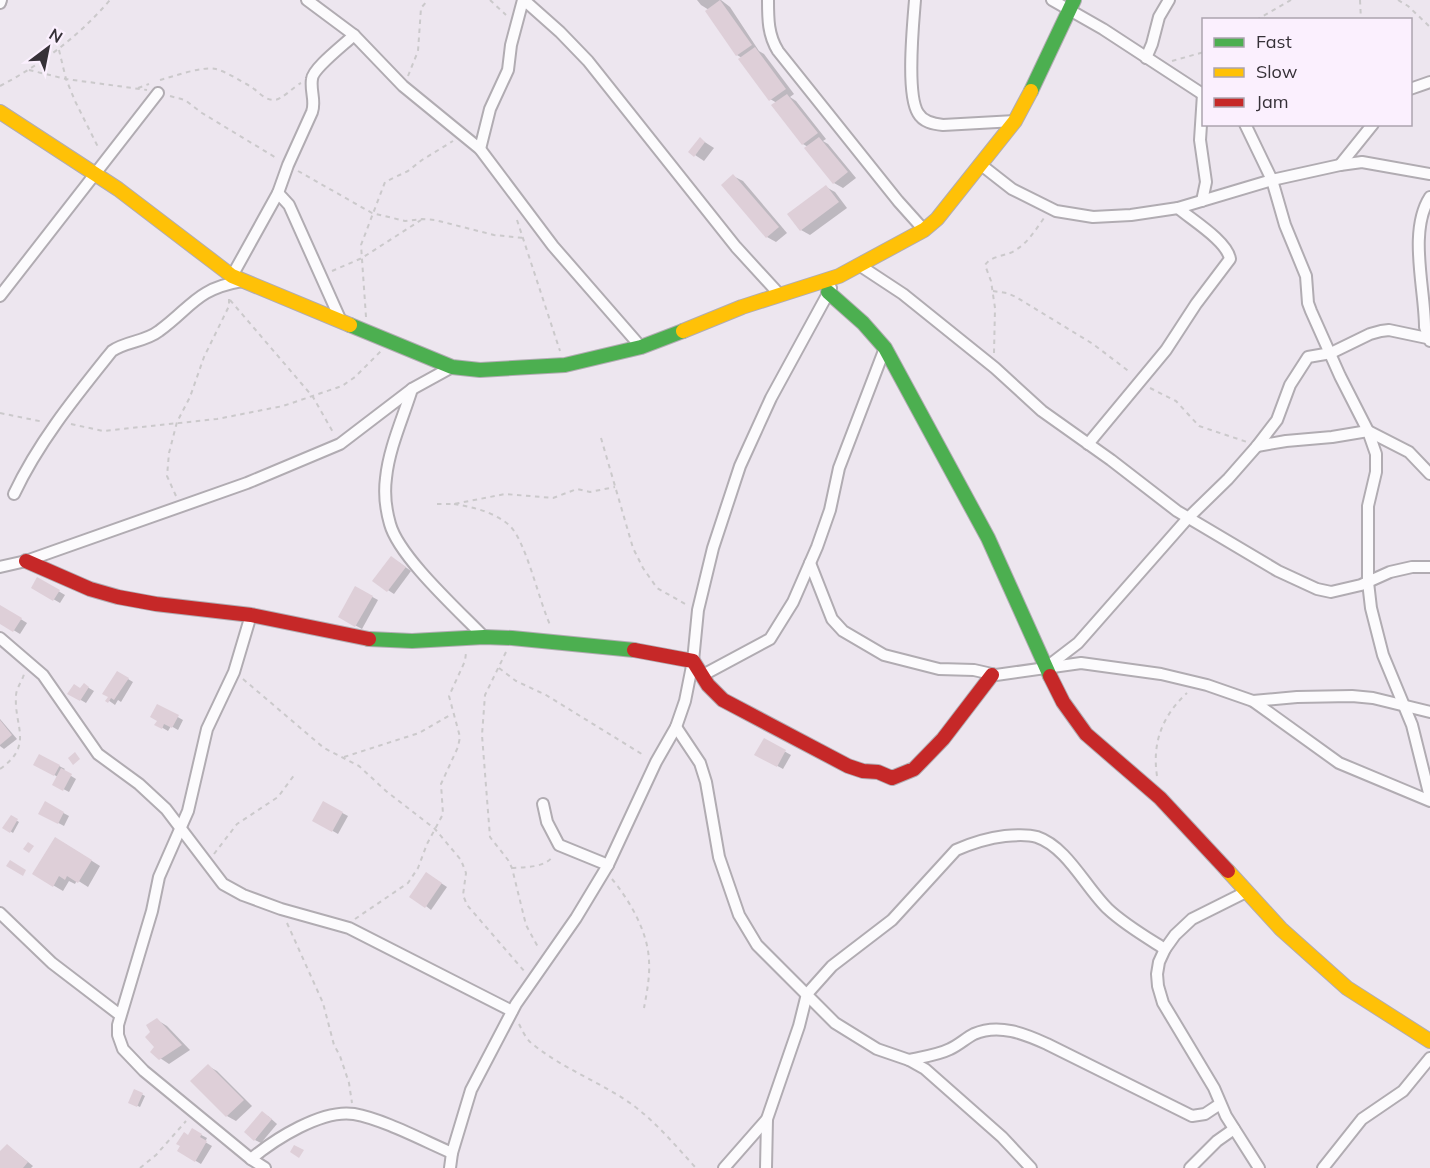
<svg xmlns="http://www.w3.org/2000/svg" width="1430" height="1168" font-family="Mulish,sans-serif">
<rect width="100%" height="100%" fill="#ede6ef"/>
<g fill="#0003">
<polygon points="697,0 721,0 730,7 759,51 764,54 794,94 790,97 796,101 826,139 823,141 828,144 856,178 843,188 834,183 808,147 803,144 774,106 777,103 770,99 742,58 737,55 709,10 701,5"/>
<polygon points="700,139 714,148 704,161 695,155"/>
<polygon points="733,176 743,181 787,233 776,242 767,237"/>
<polygon points="826,187 835,192 847,208 810,235 801,230"/>
<polygon points="397,561 411,571 394,594 374,581"/>
<polygon points="38,579 65,595 60,603 33,587"/>
<polygon points="356,588 378,600 362,629 340,617"/>
<polygon points="0,606 27,623 20,634 0,622"/>
<polygon points="118,673 133,682 121,702 118,700 115,705 108,700"/>
<polygon points="84,685 94,691 86,703 69,693 81,690"/>
<polygon points="158,706 183,720 178,730 171,726 168,731 156,724 158,721"/>
<polygon points="0,719 17,739 4,749 0,746"/>
<polygon points="764,740 791,755 783,769 756,754"/>
<polygon points="40,756 65,769 63,771 76,779 69,792 54,784 58,777 35,764"/>
<polygon points="45,803 69,816 64,826 40,813"/>
<polygon points="324,803 348,816 338,834 314,820"/>
<polygon points="11,817 19,822 13,833 4,827"/>
<polygon points="65,844 100,866 88,887 77,880 75,884 69,881 63,891 34,874"/>
<polygon points="432,877 447,887 431,910 426,906"/>
<polygon points="157,1020 167,1026 190,1050 169,1064 160,1058 152,1032"/>
<polygon points="208,1066 217,1071 252,1106 236,1121 227,1116 192,1081"/>
<polygon points="135,1091 145,1096 140,1107 130,1102"/>
<polygon points="268,1116 277,1124 261,1143 255,1140"/>
<polygon points="192,1130 207,1138 205,1142 212,1146 201,1164 179,1151"/>
<polygon points="7,1145 33,1166 31,1168 0,1168 0,1154"/>
</g>
<g fill="#decfd8">
<polygon points="720,0 752,45 736,56 705,11"/>
<polygon points="755,47 786,89 769,101 738,59"/>
<polygon points="787,94 818,133 802,145 771,105"/>
<polygon points="700,137 705,142 694,157 688,152"/>
<polygon points="819,137 848,172 833,184 804,148"/>
<polygon points="733,174 779,227 766,238 721,185"/>
<polygon points="826,185 839,202 800,231 787,214"/>
<polygon points="391,556 406,567 387,592 372,581"/>
<polygon points="37,577 60,590 53,601 31,588"/>
<polygon points="355,586 373,596 355,627 338,617"/>
<polygon points="0,605 22,618 13,632 0,624"/>
<polygon points="117,671 129,678 114,700 111,698 108,703 105,701 108,697 102,694"/>
<polygon points="84,683 89,687 80,701 67,694 74,684 80,688"/>
<polygon points="157,704 179,715 172,728 164,724 162,729 154,725 157,721 150,717"/>
<polygon points="0,720 12,735 0,745"/>
<polygon points="764,738 786,750 777,767 754,755"/>
<polygon points="75,752 80,759 73,765 68,758"/>
<polygon points="39,754 60,765 54,776 33,765"/>
<polygon points="61,768 72,774 63,791 52,785"/>
<polygon points="45,801 64,812 58,824 38,814"/>
<polygon points="323,801 343,812 332,832 312,821"/>
<polygon points="11,815 18,819 10,833 2,828"/>
<polygon points="55,837 92,860 78,883 67,876 65,880 59,876 53,887 32,874"/>
<polygon points="28,842 34,846 29,853 23,849"/>
<polygon points="10,860 26,870 23,876 6,866"/>
<polygon points="426,872 442,883 425,908 409,897"/>
<polygon points="157,1018 182,1045 159,1060 150,1052 154,1047 145,1037 150,1032 146,1025"/>
<polygon points="208,1064 244,1100 226,1117 190,1081"/>
<polygon points="134,1089 143,1093 137,1107 128,1103"/>
<polygon points="262,1111 272,1119 254,1141 244,1132"/>
<polygon points="192,1128 202,1134 200,1137 207,1141 195,1162 177,1151 180,1146 176,1144 184,1132 188,1135"/>
<polygon points="7,1144 28,1162 23,1168 0,1168 0,1151"/>
<polygon points="294,1145 304,1150 299,1158 290,1152"/>
</g>
<g fill="none" stroke-linecap="round" stroke-linejoin="round">
<defs>
<g id="street">
<polyline points="307,0 354,35 403,86 480,149 553,246 641,347"/>
<polyline points="524,0 560,32 588,61 736,247 780,295"/>
<path d="M768 0C768 19 768 35 778 51L898 201 924 230"/>
<path d="M915 0C913 25 906 94 918 113 923 122 933 124 943 125L1015 121"/>
<polyline points="1052,0 1103,29 1204,95"/>
<polyline points="0,3 1,0"/>
<polyline points="1146,58 1152,44 1159,17 1169,0"/>
<polyline points="1410,89 1430,82"/>
<polyline points="1245,124 1272,180 1285,225 1306,276 1308,303 1311,311 1340,376 1368,431 1376,454 1376,472 1368,506 1368,582 1371,608 1383,655 1412,725 1430,797"/>
<polyline points="480,149 490,109 508,70 511,45 523,0"/>
<polyline points="980,164 1012,189 1056,211 1093,217 1131,215 1178,208 1272,180 1340,165 1362,162 1430,174"/>
<polyline points="1340,165 1373,124"/>
<polyline points="278,193 289,205 341,321"/>
<polyline points="1202,201 1206,182 1200,140 1203,94"/>
<polyline points="859,265 903,294 995,368 1042,411 1111,460 1177,511 1278,571 1317,589 1331,592 1361,585 1390,572 1412,567 1430,567"/>
<path d="M232 276 278 193 288 165 312 112C316 101 310 91 312 79 313 68 345 44 354 35"/>
<polyline points="0,296 158,93"/>
<path d="M1430 341 1425 327C1425 289 1408 231 1430 197"/>
<path d="M412 389C403 418 389 448 386 478 384 493 386 510 390 524 399 557 459 611 484 637"/>
<path d="M1088 444 1166 350 1196 304 1230 259C1227 241 1192 220 1178 208"/>
<polyline points="1257,446 1286,441 1332,437 1368,431 1409,452 1430,474"/>
<path d="M14 494C39 441 76 396 112 351 126 341 145 342 159 331 192 307 196 289 242 281"/>
<polyline points="810,563 832,619 843,631 884,655 939,669 974,670 996,675 1081,663 1161,674 1207,685 1253,701 1339,763 1430,801"/>
<polyline points="0,567 26,561 247,483 340,444 412,389 452,367"/>
<polyline points="251,615 234,672 207,729 188,811 159,877 152,911 118,1025 118,1035 123,1049 144,1071 251,1159 265,1168"/>
<polyline points="0,638 43,675 98,754 139,784 166,809 223,884 243,895 281,909 349,928 512,1011"/>
<polyline points="1048,666 1078,643 1188,518 1228,479 1257,446 1277,420 1290,385 1308,357 1331,353 1370,334 1381,331 1389,330 1427,338"/>
<polyline points="703,675 770,639 793,602 817,547 830,510 839,468 885,348"/>
<polyline points="1253,701 1297,697 1352,696 1373,698 1430,712"/>
<polyline points="676,727 700,763 706,782 719,857 739,915 757,945 835,1023 877,1049 909,1060 925,1069 1002,1137 1031,1168"/>
<polyline points="543,804 547,822 559,845 608,865"/>
<polyline points="1246,892 1192,919 1175,935 1165,949 1159,962 1157,974 1158,986 1163,1003 1214,1088 1226,1116 1259,1168"/>
<polyline points="0,913 52,963 120,1015"/>
<path d="M909 1060C922 1057 938 1055 950 1049 959 1045 966 1038 974 1034 999 1023 1025 1034 1047 1044L1192 1116 1205 1114 1220 1104"/>
<path d="M251 1159C275 1139 322 1109 354 1114 383 1119 424 1141 452 1153"/>
<polyline points="450,1168 452,1153 471,1090 516,1004 576,918 608,865 656,762 676,727 685,701 693,661 698,610 713,548 740,466 771,398 831,288"/>
<path d="M724 1168 767 1119 799 1026 807 994 832 966 892 920 956 850C972 843 988 838 1005 836 1015 835 1027 834 1037 837 1067 847 1086 888 1108 909 1125 925 1146 937 1165 949"/>
<polyline points="766,1168 767,1119"/>
<polyline points="1190,1168 1217,1141 1234,1129"/>
<polyline points="1323,1168 1362,1119 1403,1091 1430,1058"/>
</g>
<g id="fast">
<polyline points="1031,91 1074,0"/>
<polyline points="828,292 863,323 885,348 988,538 1050,676"/>
<polyline points="350,325 452,367 480,370 565,365 641,347 683,331"/>
<polyline points="369,639 412,641 484,637 512,638 634,650"/>
</g>
<g id="slow">
<polyline points="0,112 118,189 232,276 350,325"/>
<polyline points="683,331 742,307 839,276 924,230 937,219 1015,121 1031,91"/>
<polyline points="1228,871 1281,929 1347,988 1430,1041"/>
</g>
<g id="jam">
<polyline points="26,561 90,589 118,597 156,604 251,615 369,639"/>
<polyline points="634,650 693,661 708,685 723,700 848,766 863,771 878,772 892,778 914,769 943,739 992,675"/>
<polyline points="1050,676 1063,702 1086,734 1160,798 1228,871"/>
</g>
</defs>
<use href="#street" stroke="#b1acb2" stroke-width="14"/>
<use href="#fast" stroke="#b1acb2" stroke-width="16"/>
<use href="#slow" stroke="#b1acb2" stroke-width="16"/>
<use href="#jam" stroke="#b1acb2" stroke-width="16"/>
<g stroke="#cbc9cb" stroke-width="2" stroke-dasharray="4.5 4.5" stroke-linecap="butt">
<polyline points="490,0 506,15"/>
<polyline points="1360,0 1361,20"/>
<polyline points="1398,0 1408,6 1430,27"/>
<polyline points="1256,20 1291,0"/>
<polyline points="59,50 66,79 75,101 99,149"/>
<polyline points="1172,61 1204,52"/>
<polyline points="29,70 66,79 147,90"/>
<polyline points="408,76 418,51 421,8 428,0"/>
<path d="M160 80C175 76 202 66 216 69 227 72 240 81 250 86 258 91 264 100 274 100 282 100 293 87 301 83"/>
<path d="M0 86C42 64 79 36 110 0"/>
<polyline points="138,88 149,84"/>
<polyline points="170,96 185,100 202,113 278,159"/>
<polyline points="298,171 372,213 405,221 422,219 435,220 494,235 524,238"/>
<polyline points="517,220 560,351"/>
<polyline points="332,271 362,258 421,220"/>
<polyline points="993,291 1007,293 1016,297 1093,344 1131,373"/>
<polyline points="230,300 313,397 334,434"/>
<polyline points="366,317 361,245 385,182 408,171 422,160 453,141"/>
<path d="M994 353 995 308 991 281 985 265C990 257 1002 256 1010 253 1026 246 1034 232 1044 218"/>
<polyline points="1150,388 1176,401 1199,426 1247,442"/>
<polyline points="0,413 44,422"/>
<polyline points="71,424 103,431 217,419 283,406 342,386 355,377 381,351"/>
<polyline points="601,438 633,548 643,568 657,588 687,605"/>
<polyline points="176,496 167,476 169,453 177,422 190,397 204,357 229,306 229,297"/>
<polyline points="437,504 454,504 505,494 553,498 577,489 590,492 615,487"/>
<path d="M454 504C473 507 494 512 509 525 526 540 539 602 551 627"/>
<polyline points="506,652 485,695 482,735 490,837 508,860 512,868 526,925 539,949"/>
<polyline points="499,668 516,681 546,695 645,756"/>
<polyline points="243,679 311,737 324,748 359,766 386,791 435,829 461,860 466,873 463,895 467,905 525,972"/>
<polyline points="344,757 419,733 452,714"/>
<path d="M0 769C34 745 14 727 16 696 16 688 22 682 24 674"/>
<path d="M1157 776C1152 743 1162 716 1187 693"/>
<polyline points="214,854 237,824 278,797 295,774"/>
<path d="M512 868C525 867 545 868 553 856"/>
<path d="M612 879C630 901 648 932 649 961 650 976 647 992 644 1008"/>
<polyline points="355,919 408,883 418,868 427,844 443,814 441,784 458,747 460,737 449,696 465,661 466,653"/>
<polyline points="287,923 323,1003 334,1045 340,1056 349,1083 352,1103"/>
<path d="M519 1024C523 1032 527 1041 535 1046 564 1069 600 1082 630 1103 655 1121 675 1145 696 1168"/>
<polyline points="140,1168 156,1155 186,1121"/>
</g>
<use href="#street" stroke="#fcfbfd" stroke-width="10"/>
<use href="#fast" stroke="#4caf50" stroke-width="14"/>
<use href="#slow" stroke="#ffc107" stroke-width="14"/>
<use href="#jam" stroke="#c62828" stroke-width="14"/>
</g>
<rect x="1202" y="18" width="210" height="108" fill="#fbf0fe" stroke="#aca4af" stroke-width="1.5"/>
<rect x="1214" y="38" width="30" height="9" fill="#4caf50" stroke="#aca4af" stroke-width="1.5"/>
<text x="1256" y="48" font-size="18" fill="#363138">Fast</text>
<rect x="1214" y="68" width="30" height="9" fill="#ffc107" stroke="#aca4af" stroke-width="1.5"/>
<text x="1256" y="78" font-size="18" fill="#363138">Slow</text>
<rect x="1214" y="98" width="30" height="9" fill="#c62828" stroke="#aca4af" stroke-width="1.5"/>
<text x="1256" y="108" font-size="18" fill="#363138">Jam</text>
<g transform="translate(48 48) rotate(32)" stroke="#fbf0fe" stroke-width="4.5" paint-order="stroke">
<path d="M0-4.5L10 22L0 15L-10 22Z" fill="#363138"/>
<text y="-9" font-size="16" font-weight="bold" text-anchor="middle" fill="#363138">N</text>
</g>
</svg>
